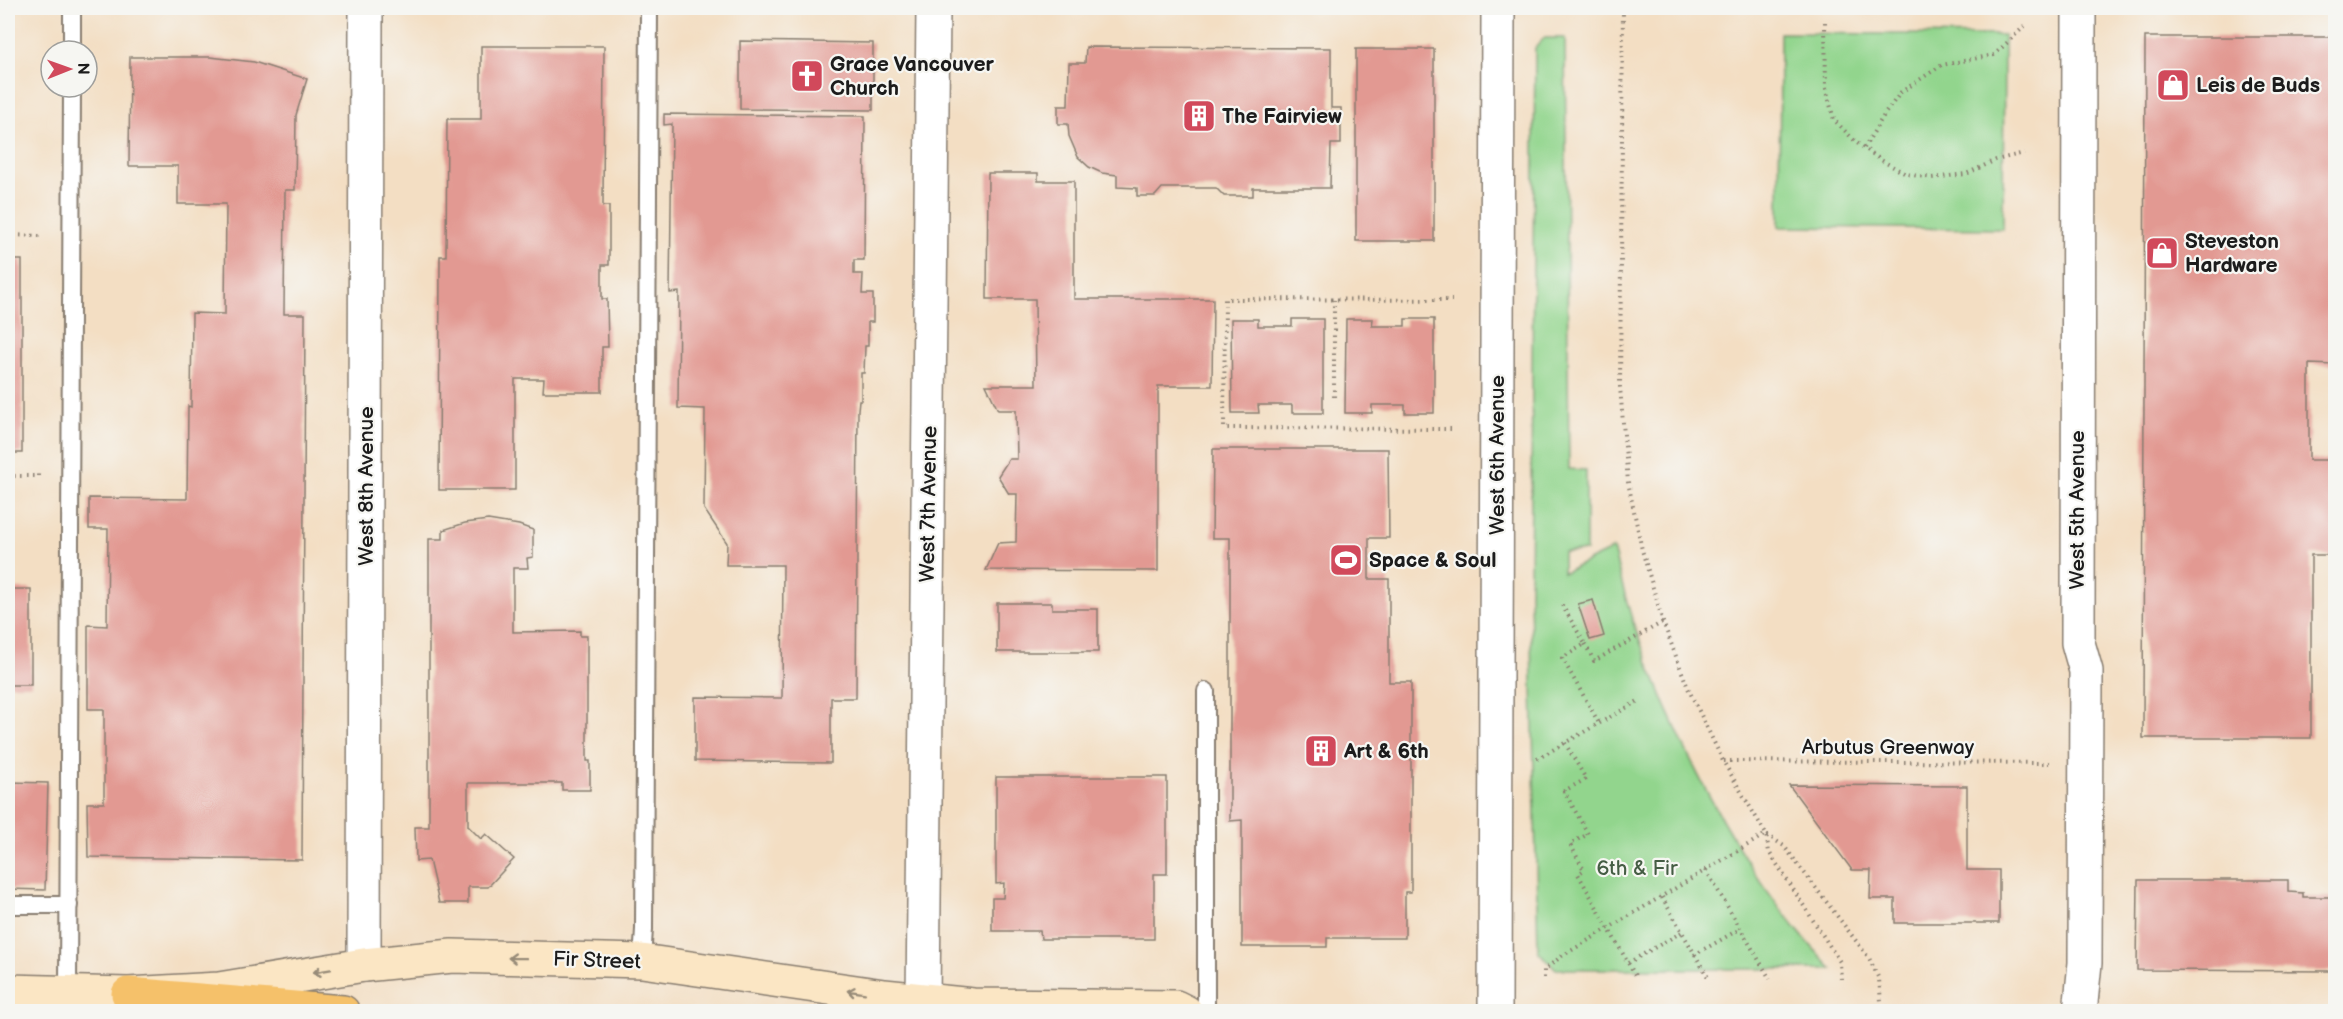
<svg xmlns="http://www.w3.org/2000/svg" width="2343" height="1019" font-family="'Balsamiq Sans',sans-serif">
<rect width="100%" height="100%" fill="#f6f6f2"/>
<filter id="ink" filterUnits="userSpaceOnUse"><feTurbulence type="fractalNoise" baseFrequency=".0167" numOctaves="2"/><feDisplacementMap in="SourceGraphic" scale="12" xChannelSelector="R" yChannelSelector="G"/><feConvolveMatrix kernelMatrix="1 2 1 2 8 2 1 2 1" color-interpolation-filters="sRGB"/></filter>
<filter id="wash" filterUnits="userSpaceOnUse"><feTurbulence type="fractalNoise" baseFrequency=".008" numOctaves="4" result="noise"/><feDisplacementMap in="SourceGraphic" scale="24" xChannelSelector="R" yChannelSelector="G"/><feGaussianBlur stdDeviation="1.35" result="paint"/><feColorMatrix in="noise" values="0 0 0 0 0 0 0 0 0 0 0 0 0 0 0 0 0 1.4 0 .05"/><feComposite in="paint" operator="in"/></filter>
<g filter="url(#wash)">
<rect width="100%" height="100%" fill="#f3dec3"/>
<g fill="#92d58d" stroke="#577854" stroke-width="1.5">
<polygon points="1780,33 2004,35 2003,229 1779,227"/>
<path d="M1544 38H1565L1569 469 1586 470V551L1563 552V573L1613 549C1620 575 1626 602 1635 628 1670 726 1725 840 1790 921 1803 938 1818 953 1832 969H1556L1538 951 1530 594 1535 48Z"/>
</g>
<g id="blocks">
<g fill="#e29992">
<polygon points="2145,37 2336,37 2336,365 2309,364 2309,460 2336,460 2336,555 2311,555 2311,738 2143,738"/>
<polygon points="740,41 873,43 873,110 740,109"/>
<polygon points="481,46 604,46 603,206 609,206 609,265 602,265 602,299 607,299 608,347 602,347 602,392 543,392 544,379 515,379 515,490 439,490 440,256 446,256 447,119 481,119"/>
<polygon points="1086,47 1331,48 1331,108 1341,108 1341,144 1331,144 1330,188 1253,188 1253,196 1224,196 1216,188 1162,188 1155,196 1137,196 1137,188 1117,187 1117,175 1102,173 1089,167 1078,157 1069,136 1068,124 1058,124 1058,106 1068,106 1069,63 1085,63"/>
<rect x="1356" y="49" width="78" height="192"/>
<polygon points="130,57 210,57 254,62 307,79 296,115 295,190 285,190 284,314 305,314 302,860 88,857 87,803 104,803 104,709 88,709 88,625 107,626 108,529 89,529 89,498 187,499 188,406 191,407 192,313 225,314 226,204 178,204 178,166 129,166"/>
<polygon points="664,114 865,116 864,260 854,260 854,274 863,274 862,294 873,294 873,322 868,322 868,346 865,346 864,373 861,373 861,400 859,400 858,410 856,698 831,698 831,763 695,761 695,697 782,698 783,565 726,565 727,543 704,509 705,409 678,408 679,292 670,293 672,124 664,125"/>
<polygon points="988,173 1038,173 1038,181 1074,181 1074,299 1213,299 1212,386 1158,386 1158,571 986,570 998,543 1016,542 1017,494 1009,494 998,476 1009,459 1017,459 1016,410 998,410 986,385 1036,385 1035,299 987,299"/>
<rect x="8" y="260" width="14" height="193"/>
<polygon points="1231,319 1258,319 1258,326 1292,326 1292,319 1323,319 1323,413 1292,413 1292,405 1258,405 1259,413 1232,413"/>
<polygon points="1346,319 1373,319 1372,326 1405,326 1405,319 1434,319 1434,413 1405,413 1405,405 1372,405 1372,413 1345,413"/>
<polygon points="1213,449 1388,449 1389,538 1369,538 1369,579 1389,579 1389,682 1411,682 1411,892 1405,892 1405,938 1327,938 1327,947 1242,947 1242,820 1230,821 1230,538 1212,538"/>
<polygon points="488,520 519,525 533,530 533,557 527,558 528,568 513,568 513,632 580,631 580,636 587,636 587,761 590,761 590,790 562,790 562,783 468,783 468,826 481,839 486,834 514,859 488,887 468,887 468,903 439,903 429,860 416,861 415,827 429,827 429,539 443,539 443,530 465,523"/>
<rect x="8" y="589" width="23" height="96"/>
<polygon points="1593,600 1604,636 1590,640 1578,604"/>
<polygon points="997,603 1052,603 1052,609 1098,609 1098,652 997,652"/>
<polygon points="996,777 1167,777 1167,874 1154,874 1154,939 1041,939 1040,931 992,931 992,898 1003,898 1004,883 996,884"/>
<polygon points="8,782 48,783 45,890 8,889"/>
<polygon points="1789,785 1967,786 1967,870 1999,870 1999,923 1895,923 1895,899 1870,899 1871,870 1852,870"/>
<polygon points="2138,880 2288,880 2288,892 2303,893 2303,897 2336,897 2336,971 2137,970"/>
</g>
</g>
</g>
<g filter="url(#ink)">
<use href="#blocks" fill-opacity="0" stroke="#887d70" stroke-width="1.5"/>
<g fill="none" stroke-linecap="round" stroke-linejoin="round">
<defs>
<g id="lane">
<polyline points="72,51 72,8"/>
<polyline points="8,905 69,905"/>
<polyline points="642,961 644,929 649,8"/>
<polyline points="68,992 72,87"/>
<polyline points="1206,1012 1206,691"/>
</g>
<g id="street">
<polyline points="2079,8 2078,643 2086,671 2085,963 2080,1012"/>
<polyline points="364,965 366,8"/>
<polyline points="923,1000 933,8"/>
<polyline points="1495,1012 1498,8"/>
</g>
<polyline id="secondary" points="8,991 128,994 219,989 364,965 452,956 642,961 884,996 973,1005 1176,1007 1186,1012"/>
<polyline id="highway" points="128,994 343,1012"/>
</defs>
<use href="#lane" stroke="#887d70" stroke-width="20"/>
<use href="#street" stroke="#887d70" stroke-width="36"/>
<use href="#secondary" stroke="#887d70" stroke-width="36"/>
<use href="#highway" stroke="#887d70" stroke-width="36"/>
<g stroke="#887d70" stroke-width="4" stroke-dasharray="1.5 4.5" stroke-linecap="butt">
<polyline points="1623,8 1620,387 1628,482 1642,550 1663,622 1688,688 1723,761 1766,834 1769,852 1840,962 1841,979"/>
<polyline points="1825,22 1826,88 1834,120 1857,143 1881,160 1906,174 1932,178 1966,174 1996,160 2024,153"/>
<polyline points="1864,148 1884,115 1901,92 1942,65 1994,55 2027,24"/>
<polyline points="8,235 42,236"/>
<polyline points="1334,397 1334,300"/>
<polyline points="1451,429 1224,428 1225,299 1452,300"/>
<polyline points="8,476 38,476 38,474"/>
<polyline points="1562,605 1585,644 1562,658 1599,723"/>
<polyline points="1585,644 1594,661 1663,622"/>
<polyline points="1565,743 1586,779 1564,791 1588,834 1570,844 1584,870 1578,874 1637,979"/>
<polyline points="1537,759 1638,701"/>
<polyline points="1724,761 2049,763"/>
<polyline points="1767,835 1784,846 1869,958 1879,979 1882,1012"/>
<polyline points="1706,870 1770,979"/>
<polyline points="1662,897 1709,979"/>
<polyline points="1694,955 1740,929"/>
<polyline points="1628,963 1682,932"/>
<polyline points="1544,978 1544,970 1562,956 1766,834"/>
</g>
<use href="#lane" stroke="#fff" stroke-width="16"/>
<use href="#street" stroke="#fff" stroke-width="33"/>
<use href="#secondary" stroke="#fbe6c4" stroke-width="33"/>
<use href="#highway" stroke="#f5c16b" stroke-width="33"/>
</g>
<defs><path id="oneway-shaft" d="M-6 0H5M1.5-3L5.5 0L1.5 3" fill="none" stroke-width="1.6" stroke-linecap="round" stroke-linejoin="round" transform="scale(1.5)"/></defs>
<g stroke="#978b78">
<use href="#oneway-shaft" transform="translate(517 958) rotate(-179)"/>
<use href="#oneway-shaft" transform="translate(322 971) rotate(170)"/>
<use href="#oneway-shaft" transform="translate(856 992) rotate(-171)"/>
</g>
</g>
<defs>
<symbol id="church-square" viewBox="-11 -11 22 22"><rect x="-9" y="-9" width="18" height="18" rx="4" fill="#d1495b" stroke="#f6f6f2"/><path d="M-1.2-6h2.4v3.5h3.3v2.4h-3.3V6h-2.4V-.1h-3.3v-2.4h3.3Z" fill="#fff"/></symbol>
<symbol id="shop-square" viewBox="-11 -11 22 22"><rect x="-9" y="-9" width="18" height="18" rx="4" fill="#d1495b" stroke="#f6f6f2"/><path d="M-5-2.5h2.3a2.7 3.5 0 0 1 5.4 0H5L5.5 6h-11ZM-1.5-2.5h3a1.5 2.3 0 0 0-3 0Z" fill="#fff"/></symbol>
<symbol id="building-square" viewBox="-11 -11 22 22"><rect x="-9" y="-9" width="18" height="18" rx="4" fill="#d1495b" stroke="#f6f6f2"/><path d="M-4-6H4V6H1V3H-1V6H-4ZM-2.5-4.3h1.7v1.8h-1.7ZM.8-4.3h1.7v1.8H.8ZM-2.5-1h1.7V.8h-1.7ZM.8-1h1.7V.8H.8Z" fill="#fff"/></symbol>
<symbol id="stadium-square" viewBox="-11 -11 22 22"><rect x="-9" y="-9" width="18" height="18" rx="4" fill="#d1495b" stroke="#f6f6f2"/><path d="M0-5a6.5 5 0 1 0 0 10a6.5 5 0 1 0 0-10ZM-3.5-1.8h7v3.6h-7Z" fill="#fff"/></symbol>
</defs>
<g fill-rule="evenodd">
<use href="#church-square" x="788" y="57" width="38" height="38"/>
<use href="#shop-square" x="2154" y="66" width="38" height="38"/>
<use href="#building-square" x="1180" y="97" width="38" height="38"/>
<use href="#shop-square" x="2143" y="234" width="38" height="38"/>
<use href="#stadium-square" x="1327" y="541" width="38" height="38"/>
<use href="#building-square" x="1302" y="732" width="38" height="38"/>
</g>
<g text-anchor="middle" stroke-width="4.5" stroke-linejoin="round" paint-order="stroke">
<g font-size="21" font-weight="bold" fill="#1c1c1c" stroke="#f6f6f2" text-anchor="start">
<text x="830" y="71">Grace Vancouver<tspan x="830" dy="24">Church</tspan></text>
<text x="2196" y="92">Leis de Buds</text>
<text x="1222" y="123">The Fairview</text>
<text x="2185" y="248">Steveston<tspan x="2185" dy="24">Hardware</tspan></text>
<text x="1369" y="567">Space &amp; Soul</text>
<text x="1344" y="758">Art &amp; 6th</text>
</g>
<g font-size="21" fill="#1c1c1c" stroke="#f6f6f2">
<text transform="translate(1497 455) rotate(-90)" y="7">West 6th Avenue</text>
<text transform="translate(366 486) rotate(-90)" y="7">West 8th Avenue</text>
<text transform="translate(928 504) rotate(-89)" y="7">West 7th Avenue</text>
<text transform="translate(2077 510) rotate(-90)" y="7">West 5th Avenue</text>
<text x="1888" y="754">Arbutus Greenway</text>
<text transform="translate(597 960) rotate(2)" y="7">Fir Street</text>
</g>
<g font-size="21" fill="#455d44" stroke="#f6f6f2">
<text x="1637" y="875">6th &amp; Fir</text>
</g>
</g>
<rect width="2343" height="1019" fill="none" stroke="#f6f6f2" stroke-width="30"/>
<g transform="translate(69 69) rotate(89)"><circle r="28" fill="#f6f6f2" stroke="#9f9f9c" stroke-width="1.5"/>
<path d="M0-4.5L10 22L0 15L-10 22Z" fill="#d1495b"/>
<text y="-9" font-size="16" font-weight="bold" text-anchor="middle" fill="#1c1c1c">N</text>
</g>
</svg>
